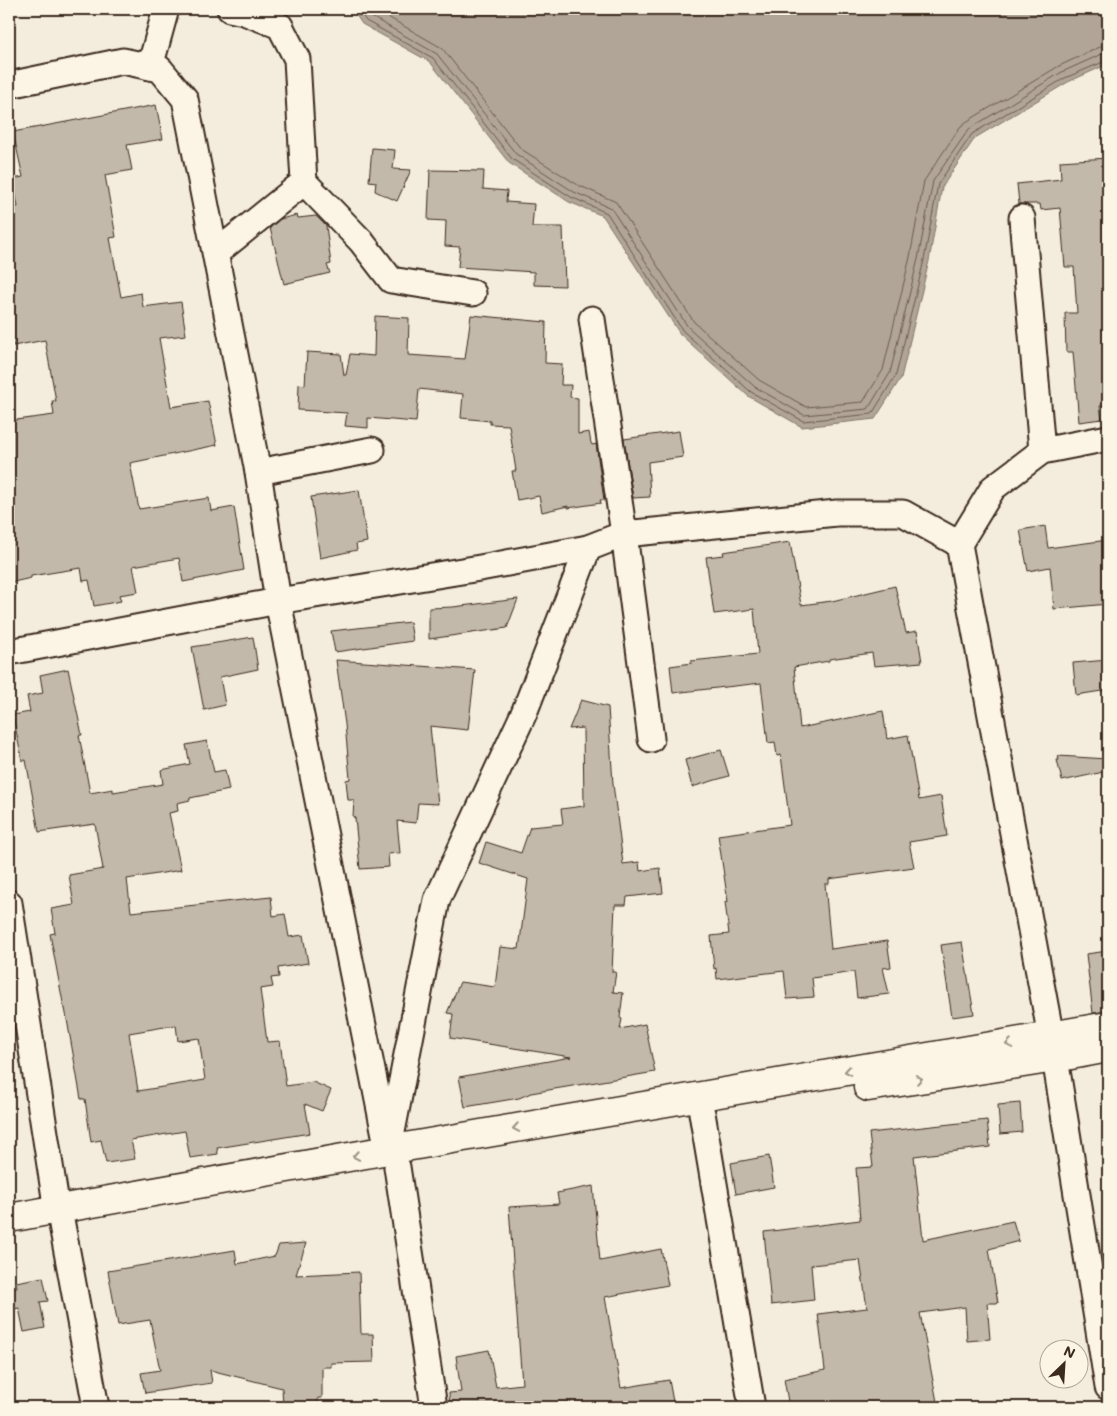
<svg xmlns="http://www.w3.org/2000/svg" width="1117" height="1416" font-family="Mali,sans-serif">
<rect width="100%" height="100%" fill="#f4eddd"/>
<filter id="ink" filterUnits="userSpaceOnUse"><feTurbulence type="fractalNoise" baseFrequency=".02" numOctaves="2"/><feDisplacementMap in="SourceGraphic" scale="10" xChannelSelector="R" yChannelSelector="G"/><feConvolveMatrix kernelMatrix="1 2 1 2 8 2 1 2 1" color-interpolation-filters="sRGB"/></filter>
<g filter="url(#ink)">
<polygon fill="#b0a596" stroke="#817466" points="352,9 1108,9 1108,64 1068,82 975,138 942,187 929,261 901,378 875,419 802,427 748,396 680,334 603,216 569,202 509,163 430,62 362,24"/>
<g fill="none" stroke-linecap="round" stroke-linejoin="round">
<g stroke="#6a5b4e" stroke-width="1">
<polyline points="358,9 366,21 433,58 512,159 571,197 607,213 683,331 751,392 803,421 872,414 896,375 924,260 938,184 972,134 1065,78 1108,60"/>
<polyline points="365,9 370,16 437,54 516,154 574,192 611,208 688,327 755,387 804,415 868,409 890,373 918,259 933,181 969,129 1062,72 1102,54 1108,53"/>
<polyline points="374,9 442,48 521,149 578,185 616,202 694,322 759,380 806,407 863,402 883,370 910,257 924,181 960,127 966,122 1059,66 1100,47 1108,46"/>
</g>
</g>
<g fill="#c3b9aa" stroke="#3b2a1e" fill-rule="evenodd">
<polygon points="156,105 163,139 127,145 132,170 105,175 116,237 110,238 121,297 141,293 143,307 181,302 186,335 159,338 171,407 208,401 217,445 130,463 139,509 209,498 211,511 234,507 244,570 183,582 179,558 133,566 138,592 119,595 121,601 94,606 89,580 83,581 81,568 31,576 31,578 9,583 9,421 54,415 52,401 56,401 45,340 13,346 9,321 9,208 18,207 13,179 23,177 13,132"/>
<polygon points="372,148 395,150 393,169 411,170 397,201 375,191 376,182 369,181"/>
<polygon points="1108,158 1108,405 1100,406 1102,419 1079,422 1073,352 1066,352 1065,313 1077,313 1074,267 1065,267 1060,208 1041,210 1040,204 1019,204 1017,184 1061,179 1060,161"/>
<polygon points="430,170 484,171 483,189 507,191 506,202 534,204 532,227 563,227 565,286 534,285 534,272 458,267 460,247 445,246 446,221 428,220"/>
<polygon points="297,215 298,218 316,216 326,226 331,264 327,265 330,273 284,284 270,228 280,219"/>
<polygon points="471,315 546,322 545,363 562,364 561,385 571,385 570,397 578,398 578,434 589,432 591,443 592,445 596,444 604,500 600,500 601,503 568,508 568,506 542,512 539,496 517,500 512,471 516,471 509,425 490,424 490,421 461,418 463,394 419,389 416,422 368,418 368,428 345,426 347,413 298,410 299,384 305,385 307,352 341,354 344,375 346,375 350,354 374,356 375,316 409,318 408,355 465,359"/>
<polygon points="679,431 683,457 648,462 650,497 633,498 624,439"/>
<polygon points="359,490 367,542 356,544 357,550 320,558 311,497"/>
<polygon points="1045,526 1048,548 1108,540 1108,604 1054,609 1050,567 1028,571 1020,530"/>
<polygon points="790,542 801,605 832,601 895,586 906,633 917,631 922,662 874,666 872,653 829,659 829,661 794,667 800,728 883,711 887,739 908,735 919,800 941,796 947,836 909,842 914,867 829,879 829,884 825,884 831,949 887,941 891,967 883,968 889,994 857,998 854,972 812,978 814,997 787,999 784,971 717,979 716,968 714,969 711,936 729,934 725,902 728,902 718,835 790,825 781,755 777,756 775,742 768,743 761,683 673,693 670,666 692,663 691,661 758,654 754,609 714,614 706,557 724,555 723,552"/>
<polygon points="518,599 507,628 429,639 429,608 453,607"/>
<polygon points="410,622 413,641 335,652 331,631"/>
<polygon points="253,637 258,669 220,677 225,705 204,710 192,647"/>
<polygon points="336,660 475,670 468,730 430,726 438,804 418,803 416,823 397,821 400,853 388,854 389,867 360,869 355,818 353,817 354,800 348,800 346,780 350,779 345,724"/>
<polygon points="1108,660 1108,690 1076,695 1073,663"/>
<path d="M68 669 82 735H79L90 793 113 789V792L163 784 161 770 190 764 186 745 207 741 214 772 225 770 229 790 190 798V800L177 803 178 811 169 813 181 870 127 879 131 912 271 897 273 916 285 914 289 937 303 935 308 963 278 968 279 977 271 978 273 987 260 989 267 1042 280 1041 286 1086 313 1082 331 1090 322 1111 305 1104 310 1133 217 1148 218 1154 190 1158 185 1131 131 1140 135 1159 106 1163 101 1140 91 1142 85 1099H81L65 1008H64L50 934 55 933 51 909 74 905 69 875 103 869 95 824 39 832 26 760 22 761 13 715 30 712 27 696 43 693 40 675ZM176 1025 178 1041 199 1038 205 1080 138 1091 129 1033Z"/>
<polygon points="581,700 608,707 613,784 623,864 639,862 640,871 660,868 663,893 627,897 626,905 615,905 612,972 616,972 613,992 623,993 620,1018 622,1019 620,1029 645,1024 655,1072 531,1093 519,1098 465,1107 459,1077 571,1057 450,1038 453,1014 447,1013 460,982 495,987 500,947 519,949 528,879 479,863 486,842 521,853 530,827 563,824 561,809 584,806 583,728 569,729"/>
<polygon points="721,750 729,776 692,787 685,760"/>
<polygon points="1058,756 1108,759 1108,771 1062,781 1057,760 1059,760"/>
<polygon points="962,942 974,1014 952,1017 941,945"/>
<polygon points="1108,951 1108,1011 1093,1013 1086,954"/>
<polygon points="1020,1103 1022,1132 1000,1134 998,1105"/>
<polygon points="987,1120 990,1147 914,1156 923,1240 1013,1221 1019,1241 989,1249 998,1303 987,1303 990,1339 967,1341 965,1307 920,1313 938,1407 789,1407 784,1379 825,1370 818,1314 867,1308 860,1260 811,1265 814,1300 771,1305 764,1232 860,1220 856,1168 873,1167 869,1133"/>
<polygon points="769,1156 774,1187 736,1194 731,1163"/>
<polygon points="593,1186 600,1261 661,1249 668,1285 605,1297 621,1388 669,1380 674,1407 450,1407 449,1393 461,1392 456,1356 489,1350 496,1387 522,1384 509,1207 559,1204 557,1193"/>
<polygon points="306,1243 296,1275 359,1272 361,1334 373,1334 374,1362 331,1363 331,1367 322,1367 322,1398 318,1398 318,1407 283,1407 282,1388 210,1370 212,1383 145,1393 141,1373 160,1370 150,1320 118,1325 108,1271 235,1250 237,1264 275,1256 279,1245"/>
<polygon points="43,1277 48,1301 40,1302 45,1328 24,1332 19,1308 9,1310 9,1288 17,1287 16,1282"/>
</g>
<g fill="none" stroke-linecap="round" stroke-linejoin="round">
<defs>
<g id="street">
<polyline points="150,67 166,9"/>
<polyline points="9,85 123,61 160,69 185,99 258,472 278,601 388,1150"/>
<polyline points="304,182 361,241 391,280 473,293"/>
<polyline points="1022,218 1042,451"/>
<polyline points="216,253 304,182 297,59 280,26 244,12 230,9"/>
<polyline points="592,319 624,534 651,739"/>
<polyline points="258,472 372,450"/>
<polyline points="959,544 1051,1037"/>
<polyline points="9,652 278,601 480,568 588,548 624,534 837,513 903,513 959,544 993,488 1042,451 1108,438"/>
<polyline points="9,903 57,1210"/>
<polyline points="1055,1058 1108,1387"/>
<polyline points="702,1113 752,1407"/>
<polyline points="391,1137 437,900 524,713 588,548"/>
<polyline points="397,1167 434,1407"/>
<polyline points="62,1225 96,1407"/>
</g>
<g id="secondary">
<polyline points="868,1087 1055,1058 1108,1048"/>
<polyline points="9,1218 388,1150 1108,1026"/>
</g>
</defs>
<use href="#street" stroke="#3b2a1e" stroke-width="29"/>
<use href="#secondary" stroke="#3b2a1e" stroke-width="31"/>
<use href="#street" stroke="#fcf5e5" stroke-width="25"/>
<use href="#secondary" stroke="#fcf5e5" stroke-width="28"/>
</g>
<defs><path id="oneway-chevron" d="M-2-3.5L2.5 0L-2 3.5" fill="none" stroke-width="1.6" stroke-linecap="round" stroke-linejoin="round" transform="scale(1.25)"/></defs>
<g stroke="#9c9082">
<use href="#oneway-chevron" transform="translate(1009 1044) rotate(170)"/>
<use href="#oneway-chevron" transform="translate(848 1071) rotate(170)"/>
<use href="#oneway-chevron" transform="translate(919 1079) rotate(-9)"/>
<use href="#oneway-chevron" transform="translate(516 1128) rotate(170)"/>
<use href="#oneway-chevron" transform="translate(356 1156) rotate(170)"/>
</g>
</g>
<rect width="1117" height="1416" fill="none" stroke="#fcf5e5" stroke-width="30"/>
<rect x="15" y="15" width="1087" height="1386" fill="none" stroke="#3b2a1e" stroke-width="2" filter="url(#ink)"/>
<g transform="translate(1064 1364) rotate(25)"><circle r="24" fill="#fcf5e5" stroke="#afa495"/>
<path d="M0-4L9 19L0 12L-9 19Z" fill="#3b2a1e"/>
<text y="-8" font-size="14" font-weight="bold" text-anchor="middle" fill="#3b2a1e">N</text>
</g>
</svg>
